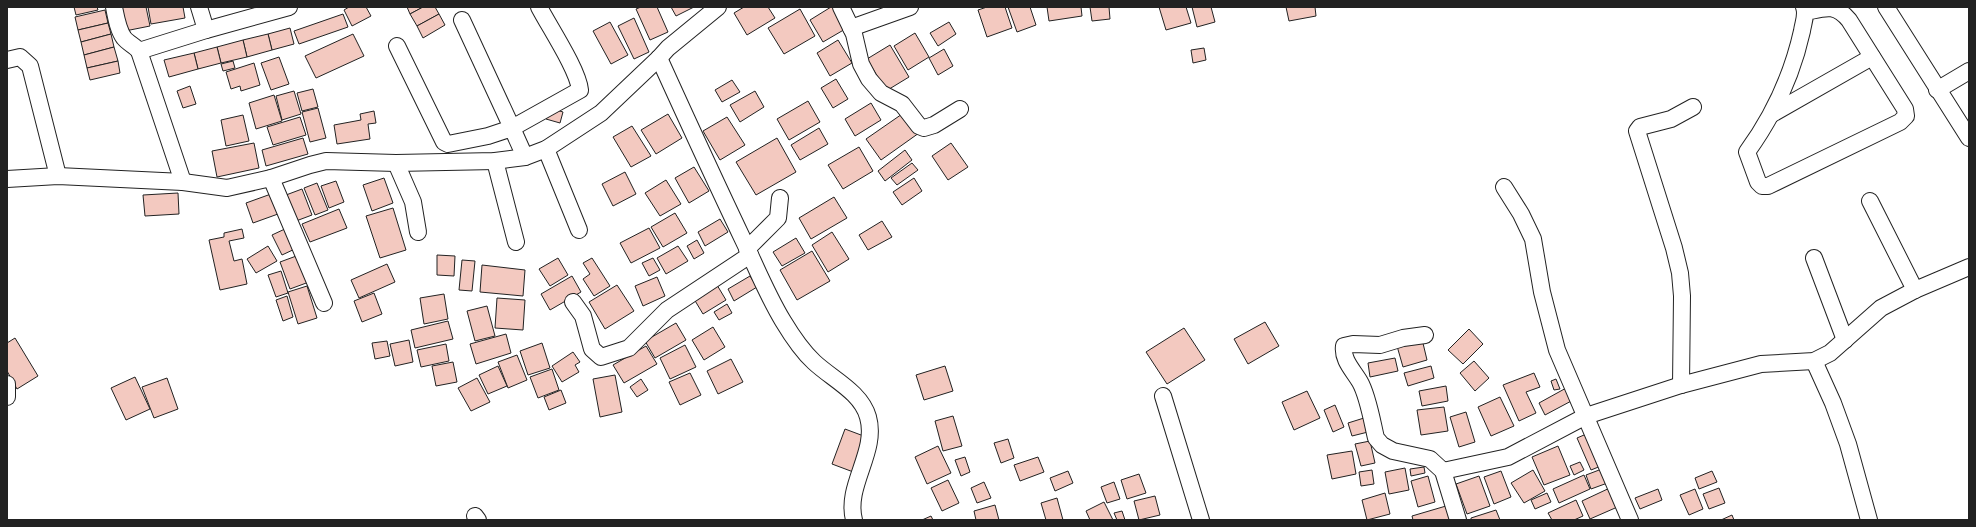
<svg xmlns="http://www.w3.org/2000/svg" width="1976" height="527" font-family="Ubuntu,sans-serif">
<rect width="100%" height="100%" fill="#fff"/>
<g fill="#f3c9c0" stroke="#222">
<polygon points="74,7 97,7 98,10 76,15"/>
<polygon points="120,7 146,7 150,26 125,31"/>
<polygon points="148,7 183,7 185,18 151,24"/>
<polygon points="349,7 366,7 371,16 352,26 344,10"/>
<polygon points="407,7 423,7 410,14"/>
<polygon points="423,7 435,7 439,14 417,26 410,14"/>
<polygon points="641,7 657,7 668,32 650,40 636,9"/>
<polygon points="671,7 694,7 676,16"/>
<polygon points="744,7 768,7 775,18 747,35 734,13"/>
<polygon points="831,7 834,7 847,28 823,42 810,20"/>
<polygon points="987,7 1005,7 1012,28 987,37 978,10"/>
<polygon points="1008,7 1030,7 1036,25 1017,32"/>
<polygon points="1047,7 1081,7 1082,16 1049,21"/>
<polygon points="1090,7 1109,7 1110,19 1092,21"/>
<polygon points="1159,7 1186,7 1191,23 1166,30"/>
<polygon points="1192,7 1211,7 1215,22 1197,27"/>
<polygon points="1286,7 1315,7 1316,16 1289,21"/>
<polygon points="800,9 815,36 784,54 768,28"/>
<polygon points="105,10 108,23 78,30 75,17"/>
<polygon points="343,14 348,27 299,44 294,31"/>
<polygon points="439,14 445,25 423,38 417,26"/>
<polygon points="634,18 649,52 634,59 618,26"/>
<polygon points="610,22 628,55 611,64 593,31"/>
<polygon points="949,22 956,34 938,46 930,33"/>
<polygon points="108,23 111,34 81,42 78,30"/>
<polygon points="290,28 294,44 272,50 268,34"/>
<polygon points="915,33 929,57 908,70 894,46"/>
<polygon points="111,34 114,47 84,55 81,42"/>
<polygon points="268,34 272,50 247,57 243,40"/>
<polygon points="353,34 364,56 316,78 305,56"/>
<polygon points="243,40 247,57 221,63 217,47"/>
<polygon points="838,40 852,63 830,76 817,53"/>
<polygon points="890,45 909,77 886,91 867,59"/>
<polygon points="114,47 118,61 87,68 84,55"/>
<polygon points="217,47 221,63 198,69 194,53"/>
<polygon points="1204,48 1206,60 1193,63 1191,50"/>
<polygon points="944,49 953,66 938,75 929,58"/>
<polygon points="194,53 198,69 169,77 164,60"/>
<polygon points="279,57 289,84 271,90 261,63"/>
<polygon points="118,61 120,73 90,80 87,68"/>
<polygon points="233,61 235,68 223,71 221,64"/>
<polygon points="254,63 260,85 241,91 240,86 231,89 226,72"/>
<polygon points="836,79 848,99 833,108 821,88"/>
<polygon points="732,80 740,92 722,102 715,90"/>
<polygon points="190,86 196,104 183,108 177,91"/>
<polygon points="313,89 318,107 302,111 297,93"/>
<polygon points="294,91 301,114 282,120 276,96"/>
<polygon points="755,91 764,107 740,122 730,105"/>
<polygon points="274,95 282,121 256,129 249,103"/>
<polygon points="808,101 820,122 789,140 777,119"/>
<polygon points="871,103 881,120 855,136 845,119"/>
<polygon points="318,108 326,138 310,142 302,112"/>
<polygon points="550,108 563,112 560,123 546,119"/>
<polygon points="374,111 376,123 368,124 370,139 337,144 334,125 361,120 360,114"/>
<polygon points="905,112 919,133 881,160 866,139"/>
<polygon points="668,114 682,138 656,154 641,130"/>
<polygon points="243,115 249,141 226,146 221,120"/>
<polygon points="300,117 306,135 273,145 267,127"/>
<polygon points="727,117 745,145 720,160 703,131"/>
<polygon points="632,126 651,156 631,167 613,137"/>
<polygon points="819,128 828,144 800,160 791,145"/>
<polygon points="303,138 308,154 266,166 262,150"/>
<polygon points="777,138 796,172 756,195 736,162"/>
<polygon points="254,143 259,168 217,177 212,151"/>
<polygon points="951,143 968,167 948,180 932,156"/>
<polygon points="859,147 873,171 843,189 828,165"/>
<polygon points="905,150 912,160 885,181 878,171"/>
<polygon points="912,163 918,170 897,185 891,178"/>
<polygon points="694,167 709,191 689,203 675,178"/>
<polygon points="625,172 636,194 613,206 602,184"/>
<polygon points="384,178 393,203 372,211 363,185"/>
<polygon points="914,178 922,191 902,205 893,192"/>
<polygon points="666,180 681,204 660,216 645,193"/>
<polygon points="336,181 344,202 329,208 321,186"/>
<polygon points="317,183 328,210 315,215 304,188"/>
<polygon points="302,189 312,215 296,221 286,195"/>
<polygon points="178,193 179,214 145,216 143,195"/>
<polygon points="271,194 278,214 253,223 246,203"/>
<polygon points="834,197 847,218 811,239 799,218"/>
<polygon points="393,208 406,250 380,258 366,216"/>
<polygon points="339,209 347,228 310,242 302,224"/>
<polygon points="675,213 687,233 663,247 651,227"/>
<polygon points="720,219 728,232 705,246 698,232"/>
<polygon points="882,221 892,237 868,250 859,235"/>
<polygon points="287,228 297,248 282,255 272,235"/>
<polygon points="649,228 660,248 631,263 620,243"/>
<polygon points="242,229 244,238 229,241 234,261 242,259 247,284 220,290 209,240 224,237 224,233"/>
<polygon points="832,232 849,259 828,272 812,245"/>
<polygon points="796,238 805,253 782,266 773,252"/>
<polygon points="697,240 704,253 694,259 687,246"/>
<polygon points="268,246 277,261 256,273 247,259"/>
<polygon points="678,246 688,261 666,274 657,258"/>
<polygon points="812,251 830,281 797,300 780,270"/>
<polygon points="299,255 309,282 290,289 280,262"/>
<polygon points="437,255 455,256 454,276 437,275"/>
<polygon points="558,258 568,275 550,286 539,269"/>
<polygon points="592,258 610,286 594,296 583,279 590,274 583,263"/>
<polygon points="653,258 660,270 649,276 642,263"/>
<polygon points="462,260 475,261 472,291 459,290"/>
<polygon points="387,264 395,282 359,298 351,280"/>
<polygon points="482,265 525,270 523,296 480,292"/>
<polygon points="281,271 288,293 276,297 268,275"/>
<polygon points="572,276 581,292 550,310 541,294"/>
<polygon points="750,276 757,287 734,301 728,289"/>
<polygon points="657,277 665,296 643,306 635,286"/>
<polygon points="617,285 634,311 605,329 589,302"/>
<polygon points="717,285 726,300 703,314 694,299"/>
<polygon points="307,286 317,318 298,324 288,292"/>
<polygon points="374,293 382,314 362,322 354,301"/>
<polygon points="444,294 448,319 424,324 420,298"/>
<polygon points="287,296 293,317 283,321 276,300"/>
<polygon points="497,298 525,300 523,330 495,328"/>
<polygon points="727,304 732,313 719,320 714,312"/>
<polygon points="487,306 495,336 475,341 467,311"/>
<polygon points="448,321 453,339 415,348 411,330"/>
<polygon points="1265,322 1279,346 1248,364 1234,339"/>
<polygon points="676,323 686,340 655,358 645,341"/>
<polygon points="713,327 725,347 704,360 692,340"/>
<polygon points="1184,328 1205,360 1167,384 1146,352"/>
<polygon points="1469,329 1483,344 1463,364 1448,350"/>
<polygon points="506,334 511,353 476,364 470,344"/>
<polygon points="15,338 38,376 17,389 7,371 7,343"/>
<polygon points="1422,339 1427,360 1403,367 1397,346"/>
<polygon points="409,340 413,362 395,366 390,344"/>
<polygon points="387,341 390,356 375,359 372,343"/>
<polygon points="542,343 550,368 528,375 520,351"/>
<polygon points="446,344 449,361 421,367 417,350"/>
<polygon points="685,345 696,367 670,379 660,358"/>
<polygon points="646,346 657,364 624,383 613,365"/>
<polygon points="573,352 580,362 575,365 579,372 562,382 552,366"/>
<polygon points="517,355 527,380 508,388 498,362"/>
<polygon points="1395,358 1398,371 1370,377 1368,363"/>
<polygon points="731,359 743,382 718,394 707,371"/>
<polygon points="1474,361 1489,378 1475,391 1460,373"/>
<polygon points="453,362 457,382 436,386 432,366"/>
<polygon points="498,366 507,386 488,394 479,375"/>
<polygon points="945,366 953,391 924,400 916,375"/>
<polygon points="1431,366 1434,378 1408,386 1404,373"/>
<polygon points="552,369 559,390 538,398 530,377"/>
<polygon points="690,373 701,395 680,405 669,382"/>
<polygon points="1534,373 1540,387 1526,392 1536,413 1519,421 1503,385"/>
<polygon points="615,375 622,412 600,417 593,379"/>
<polygon points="135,377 150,409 126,420 111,388"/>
<polygon points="167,378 178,409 154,418 142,387"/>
<polygon points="477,378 490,402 471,411 458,388"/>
<polygon points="641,379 648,390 637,397 630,387"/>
<polygon points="1556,379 1560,389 1554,390 1551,381"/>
<polygon points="1446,386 1448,401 1422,406 1419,391"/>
<polygon points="1568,387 1575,399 1545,415 1539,403"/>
<polygon points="561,390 566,403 549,410 544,397"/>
<polygon points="1307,391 1320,418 1294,430 1282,402"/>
<polygon points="1500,397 1514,426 1491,436 1478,407"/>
<polygon points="1335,405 1344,427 1333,432 1324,410"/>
<polygon points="1444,407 1448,431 1421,435 1417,410"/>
<polygon points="1466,412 1475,442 1459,447 1450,417"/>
<polygon points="953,416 962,446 943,451 935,421"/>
<polygon points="1364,418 1368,432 1352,436 1348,423"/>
<polygon points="845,429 869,438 856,473 832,464"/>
<polygon points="1591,432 1606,464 1591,470 1577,438"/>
<polygon points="1008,439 1014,458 1001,463 994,443"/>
<polygon points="1370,441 1375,463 1361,466 1355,444"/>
<polygon points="938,446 951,473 927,484 915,457"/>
<polygon points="1558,446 1570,475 1544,485 1532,457"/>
<polygon points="1352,451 1356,474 1332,479 1327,455"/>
<polygon points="965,457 970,472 961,476 955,460"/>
<polygon points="1038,457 1044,472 1020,481 1014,465"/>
<polygon points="1580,462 1584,470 1574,475 1570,466"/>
<polygon points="1424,467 1425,473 1411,476 1410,469"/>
<polygon points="1607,467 1613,481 1591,489 1586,475"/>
<polygon points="1405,468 1409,490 1389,494 1385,472"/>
<polygon points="1372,470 1374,484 1361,486 1359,472"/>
<polygon points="1533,470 1545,491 1524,503 1511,483"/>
<polygon points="1068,471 1073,483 1055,491 1050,478"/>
<polygon points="1501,471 1511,497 1494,504 1484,477"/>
<polygon points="1712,471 1717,482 1699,489 1695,478"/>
<polygon points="1139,474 1146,493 1127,499 1121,480"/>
<polygon points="1584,475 1590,489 1559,503 1553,489"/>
<polygon points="1428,476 1435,502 1418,507 1411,481"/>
<polygon points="1479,476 1490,506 1467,514 1456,484"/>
<polygon points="948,480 959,503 942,511 931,488"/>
<polygon points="984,482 991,498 977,503 971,488"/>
<polygon points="1114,482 1120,499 1107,503 1101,487"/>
<polygon points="1614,486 1622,505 1590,519 1582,501"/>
<polygon points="1719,488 1725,503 1709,509 1703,494"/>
<polygon points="1658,489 1662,500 1640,509 1635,498"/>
<polygon points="1695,489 1703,509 1689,515 1680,495"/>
<polygon points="1385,493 1390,514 1367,520 1362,500"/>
<polygon points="1547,493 1551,502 1535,509 1531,500"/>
<polygon points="1155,496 1160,515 1139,520 1134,501"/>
<polygon points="1057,498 1063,520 1046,520 1041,503"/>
<polygon points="1576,500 1583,516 1574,520 1552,520 1548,513"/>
<polygon points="1104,502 1113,520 1090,520 1086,511"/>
<polygon points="995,505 999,520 976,520 974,511"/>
<polygon points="1446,506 1450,520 1413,520 1412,516"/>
<polygon points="1496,510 1500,520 1471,520 1471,518"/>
<polygon points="1122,511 1125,520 1117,520 1114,513"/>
<polygon points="1732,515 1734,520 1721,520"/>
<polygon points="931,516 933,520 922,520"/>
</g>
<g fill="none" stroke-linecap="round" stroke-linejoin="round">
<defs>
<g id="street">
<path d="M114 7C116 17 118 30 124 38 128 43 135 46 139 51L183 182"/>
<polyline points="199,7 206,30"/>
<polyline points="841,7 854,34 861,64 869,79 881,93 902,104 919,126 924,128 934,125 960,109"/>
<path d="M1804 7C1807 15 1803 23 1802 31 1792 76 1773 116 1747 152L1758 182 1762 186H1768L1900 122 1906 116 1905 109 1849 20C1835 3 1825 8 1806 12"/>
<polyline points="1886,7 1969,138"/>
<path d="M462 20 512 128 580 90C578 70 550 28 539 7"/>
<polyline points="851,28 910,7"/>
<polyline points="397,46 444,142 448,144 488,136 512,128 525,157"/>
<polyline points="139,51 206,30 289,7"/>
<path d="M659 58C688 122 717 185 747 248 758 272 769 298 783 321 792 336 801 350 814 362 832 379 861 392 868 417 878 452 845 485 854 520"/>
<polyline points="7,60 20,57 30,66 58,176"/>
<polyline points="1937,90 1969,71"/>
<polyline points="1772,114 1872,57"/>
<polyline points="546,149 579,230"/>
<polyline points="495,161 516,242"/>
<polyline points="396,163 413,202 418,232"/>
<polyline points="271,178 324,303"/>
<polyline points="7,179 58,176 183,182 227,188 271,178 310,165 326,161 396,163 495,161 525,157 546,149 601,113 659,58 668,48 718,7"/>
<polyline points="1504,187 1521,214 1533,239 1542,292 1557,350 1630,520"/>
<polyline points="1870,201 1915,290"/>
<polyline points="747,249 778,218 780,198"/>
<polyline points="1814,258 1845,340"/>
<polyline points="573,302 583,316 592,349 601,357 629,348 667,310 750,255"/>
<path d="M1425 335 1403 338 1380 345 1353 344 1344 346C1342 360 1353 370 1360 382 1368 396 1372 421 1376 438L1382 445 1393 451 1430 459 1443 471 1458 520"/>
<polyline points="1814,361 1833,403 1848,444 1869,520"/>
<polyline points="7,384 7,397"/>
<polyline points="1681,385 1682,296 1680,273 1674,248 1637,131 1640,127 1671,119 1693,107"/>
<polyline points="1163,396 1201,520"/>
<polyline points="1443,471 1508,457 1586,416 1681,385 1761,364 1814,361 1830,353 1881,308 1915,290 1969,267"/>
<polyline points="475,516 478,520"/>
</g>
</defs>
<use href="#street" stroke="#222" stroke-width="18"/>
<use href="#street" stroke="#fff" stroke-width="16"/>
</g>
<rect width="1976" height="527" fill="none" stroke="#222222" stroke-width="16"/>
</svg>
